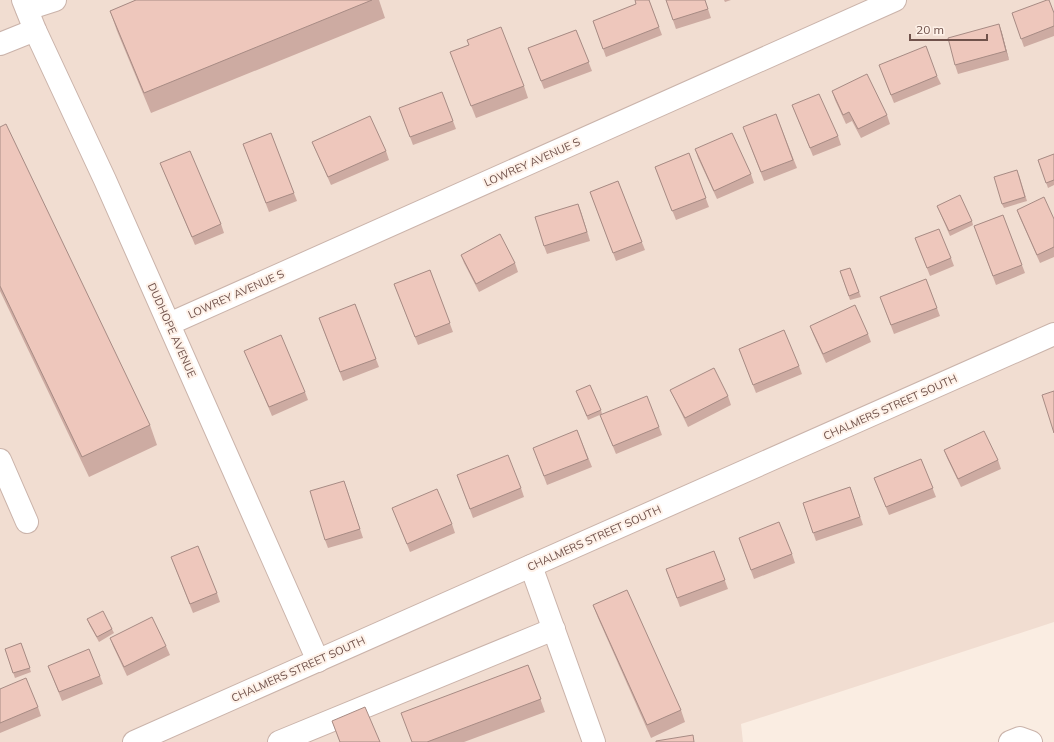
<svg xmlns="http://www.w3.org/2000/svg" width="1054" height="742" font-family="Mulish,sans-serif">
<rect width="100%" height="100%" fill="#faede2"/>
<polygon fill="#f1ddd1" points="0,0 1054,0 1054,622 741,724 743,742 0,742"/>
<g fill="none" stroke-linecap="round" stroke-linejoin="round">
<defs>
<g id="minor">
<polyline points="23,0 35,30 105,180 318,661"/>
<polyline points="27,9 55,0"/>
<polyline points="0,44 35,30"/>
<polyline points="169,324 895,0"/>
<polyline points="0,460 27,522"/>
<polyline points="531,566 594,742"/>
<polyline points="134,742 1054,334"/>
<polyline points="279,742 554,629"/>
<polyline points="1010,742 1020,738 1031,742"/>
</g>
</defs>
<use href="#minor" stroke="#cab3aa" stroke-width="24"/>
<use href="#minor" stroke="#fff" stroke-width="22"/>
</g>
<g fill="#cdaba2">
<polygon points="136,0 379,0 385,18 151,113 117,31 110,11"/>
<polygon points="649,0 662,35 606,57 593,21"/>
<polygon points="666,0 705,0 711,18 676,29"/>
<polygon points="724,0 731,0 725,2"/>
<polygon points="1012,13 1054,13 1054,36 1024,47"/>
<polygon points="999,24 1002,33 1009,60 958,74 955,65"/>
<polygon points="576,30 592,71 544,89 528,48"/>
<polygon points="455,65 524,86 528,98 476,118"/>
<polygon points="882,73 937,76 941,84 894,103"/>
<polygon points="832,91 887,115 890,124 861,138 852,121 846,124 835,100"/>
<polygon points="792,105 838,136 841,145 813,156"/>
<polygon points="399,108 453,121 456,129 413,145"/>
<polygon points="776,114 797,168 764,181 746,135"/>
<polygon points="0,127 150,425 157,445 89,477 0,291"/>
<polygon points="271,133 297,201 269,212 243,144"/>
<polygon points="312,142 386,151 389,160 331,185"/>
<polygon points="695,149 751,174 754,183 717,199 698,158"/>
<polygon points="689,153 709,207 676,220 655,167"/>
<polygon points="1054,154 1054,185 1048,188 1038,160"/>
<polygon points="160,163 221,224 224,233 195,245"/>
<polygon points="1019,175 1027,201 1004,208 1002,204"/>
<polygon points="618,181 645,250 616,261 590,192"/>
<polygon points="578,204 590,241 547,254 544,246"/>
<polygon points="937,206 972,221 973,225 950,236"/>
<polygon points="1017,210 1054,219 1054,257 1040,263 1020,218"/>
<polygon points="1003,215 1025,273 996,285 974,226"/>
<polygon points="915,238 951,258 954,266 930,276"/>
<polygon points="461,255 515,263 518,272 479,292 464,263"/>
<polygon points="850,268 861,297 850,300 840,271"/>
<polygon points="430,270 453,332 418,345 394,284"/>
<polygon points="926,279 940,316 894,334 880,297"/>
<polygon points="355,304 379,367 343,381 322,326"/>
<polygon points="810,326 868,334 871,342 826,363 813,334"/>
<polygon points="739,349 799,366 802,374 756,393"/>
<polygon points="244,351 305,392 308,400 272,416 248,359"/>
<polygon points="670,390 728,396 731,405 688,427 674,398"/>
<polygon points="578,395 601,410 602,414 588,420"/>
<polygon points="600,415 659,427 662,435 616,454"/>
<polygon points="577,430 592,467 547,485 536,456"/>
<polygon points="944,450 998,460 1001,469 961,487 947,458"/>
<polygon points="921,459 936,497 889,515 874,478"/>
<polygon points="457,475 521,488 524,497 473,518"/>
<polygon points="850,487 863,525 816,541 803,503"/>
<polygon points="347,489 363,538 328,548 325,540"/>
<polygon points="392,508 452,524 455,533 410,552"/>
<polygon points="739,538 792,554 795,563 754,579"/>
<polygon points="714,551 728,589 680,607 666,569"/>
<polygon points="171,557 217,593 220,602 193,613"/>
<polygon points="593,605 681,710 685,722 651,738 598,618"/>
<polygon points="87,619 112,629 114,633 99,642 89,624"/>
<polygon points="110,638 166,646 170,655 127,676 113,646"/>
<polygon points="21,643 31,672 15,678 5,649"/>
<polygon points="528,665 545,712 464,742 412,742"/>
<polygon points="48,666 100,676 103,684 62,701"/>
<polygon points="0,689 38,707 41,716 0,733"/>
<polygon points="332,721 380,742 340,742"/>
</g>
<g fill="#a78b84">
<polygon points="999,24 1002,33 1009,60 1006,51"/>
<polygon points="578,204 581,212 590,241 587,232"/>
</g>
<g fill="#eec7bc" stroke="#a78b84">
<polygon points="136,0 372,0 144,93 110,11"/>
<polygon points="635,0 649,0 659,27 603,49 593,21 636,4"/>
<polygon points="666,0 705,0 708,9 673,20"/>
<polygon points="1047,0 1049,0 1054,13 1054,26 1021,39 1012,13"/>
<polygon points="999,24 1006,51 955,65 948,38"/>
<polygon points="501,27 524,86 471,106 450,52 469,45 467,40"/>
<polygon points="576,30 589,62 541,81 528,48"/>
<polygon points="926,46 937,76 891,95 879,65"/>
<polygon points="867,74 887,115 858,129 849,112 843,115 832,91"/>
<polygon points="442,92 453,121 410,137 399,108"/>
<polygon points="819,94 838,136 810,148 792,105"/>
<polygon points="776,114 793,160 761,172 743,127"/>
<polygon points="370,116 386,151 328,177 312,142"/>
<polygon points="6,124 150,425 82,457 0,286 0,127"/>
<polygon points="271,133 294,193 266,203 243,144"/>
<polygon points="732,133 751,174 714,191 695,149"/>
<polygon points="190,151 221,224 192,237 160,163"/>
<polygon points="689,153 706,198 672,211 655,167"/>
<polygon points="1054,154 1054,180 1046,183 1038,160"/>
<polygon points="1017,170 1025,197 1002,204 994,177"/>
<polygon points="618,181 642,242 613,253 590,192"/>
<polygon points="960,195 972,221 949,231 937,206"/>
<polygon points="1044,197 1054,219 1054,247 1037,255 1017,210"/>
<polygon points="578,204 587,232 544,246 535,217"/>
<polygon points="1003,215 1022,265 993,276 974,226"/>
<polygon points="939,229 951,258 927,268 915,238"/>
<polygon points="500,234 515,263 476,284 461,255"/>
<polygon points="850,268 859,292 849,296 840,271"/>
<polygon points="430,270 450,323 415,337 394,284"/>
<polygon points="926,279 937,308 891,325 880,297"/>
<polygon points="355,304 376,359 340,372 319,318"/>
<polygon points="855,305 868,334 823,354 810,326"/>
<polygon points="784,330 799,366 753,385 739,349"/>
<polygon points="281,335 305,392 269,407 244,351"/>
<polygon points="714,368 728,396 685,418 670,390"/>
<polygon points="590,385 601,410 587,416 576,391"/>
<polygon points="1054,391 1054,433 1042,395"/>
<polygon points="647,396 659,427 613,446 600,415"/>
<polygon points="577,430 588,459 544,476 533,448"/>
<polygon points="984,431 998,460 958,479 944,450"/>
<polygon points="508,455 521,488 470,509 457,475"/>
<polygon points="921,459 933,488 886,507 874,478"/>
<polygon points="344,481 360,529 325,540 310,491"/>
<polygon points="850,487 860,517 813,533 803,503"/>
<polygon points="437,489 452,524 407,544 392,508"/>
<polygon points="779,522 792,554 751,570 739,538"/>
<polygon points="198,546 217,593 190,604 171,557"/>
<polygon points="714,551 725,580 677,598 666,569"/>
<polygon points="627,590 681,710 647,725 593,605"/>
<polygon points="103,611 112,629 97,637 87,619"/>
<polygon points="152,617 166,646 124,667 110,638"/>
<polygon points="21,643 30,668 13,673 5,649"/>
<polygon points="89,649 100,676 59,692 48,666"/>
<polygon points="528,665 541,699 427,742 412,742 401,713"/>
<polygon points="26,678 38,707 0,723 0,689"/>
<polygon points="365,707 380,742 340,742 332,721"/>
<polygon points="693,735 694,742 656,742 656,741"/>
</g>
<g text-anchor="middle" stroke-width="4" stroke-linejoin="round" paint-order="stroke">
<g font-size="11" fill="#70524b" stroke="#fef1e8">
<text transform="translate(532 162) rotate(-24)" y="4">LOWREY AVENUE S</text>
<text transform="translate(236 294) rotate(-24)" y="4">LOWREY AVENUE S</text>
<text transform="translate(172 330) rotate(66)" y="4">DUDHOPE AVENUE</text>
<text transform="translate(890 407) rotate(-24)" y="4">CHALMERS STREET SOUTH</text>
<text transform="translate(594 538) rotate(-24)" y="4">CHALMERS STREET SOUTH</text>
<text transform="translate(298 669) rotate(-24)" y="4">CHALMERS STREET SOUTH</text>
</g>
</g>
<path d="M910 34v6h77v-6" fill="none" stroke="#70524b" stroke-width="2"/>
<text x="916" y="34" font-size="12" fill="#70524b" stroke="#fef1e8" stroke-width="3" paint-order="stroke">20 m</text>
</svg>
